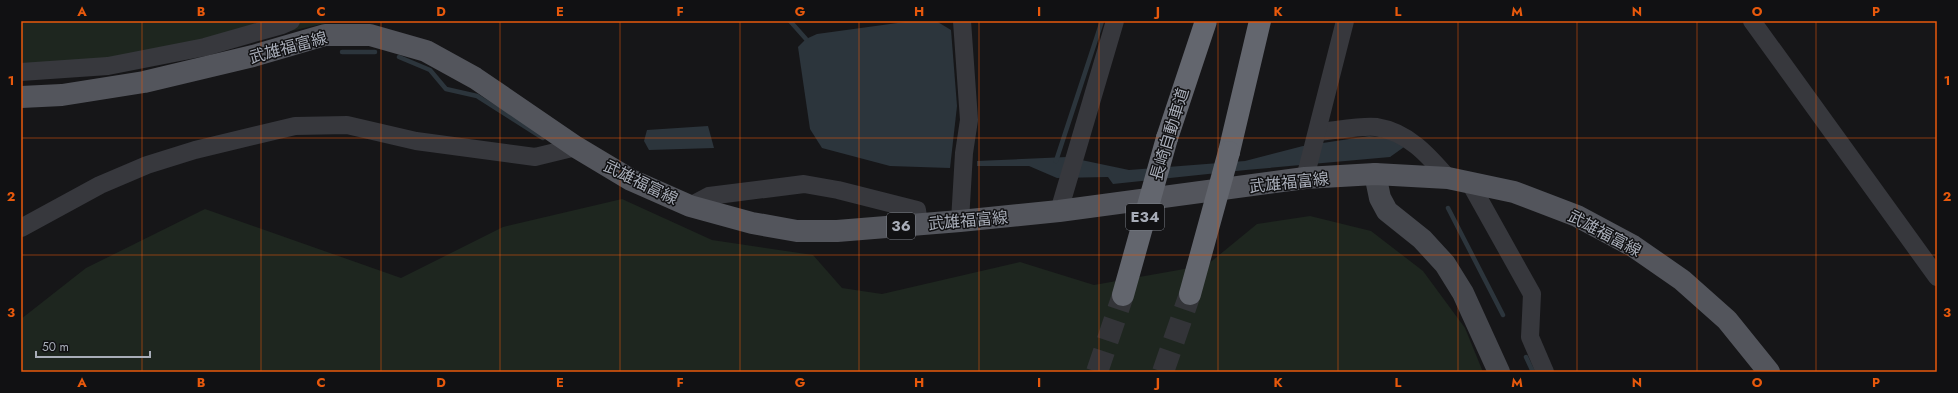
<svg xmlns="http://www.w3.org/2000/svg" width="1958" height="393" font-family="Jost,'Noto Sans JP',sans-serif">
<rect width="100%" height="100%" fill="#161618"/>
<g fill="#1e261f">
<polygon points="21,21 335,21 282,33 106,60 21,65"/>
<polygon points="622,199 712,240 813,255 842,288 882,294 1020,262 1094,285 1207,265 1257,224 1310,216 1371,231 1423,271 1465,328 1483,372 21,372 21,319 86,268 205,209 401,278 503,227"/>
</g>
<g fill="#2c353c">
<polygon points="912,21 936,21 951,30 957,106 950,168 890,166 822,148 810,129 798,47 806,39 817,34"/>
<polygon points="708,126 714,148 649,150 644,141 647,130"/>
<polygon points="1369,136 1391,138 1404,147 1390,157 1246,170 1113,184 1108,177 1057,178 1029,166 977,166 977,161 1067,157 1129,170 1245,161 1303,146"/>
</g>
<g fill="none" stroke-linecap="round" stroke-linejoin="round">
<g stroke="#2c353c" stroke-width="4.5">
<polyline points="790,21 806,39"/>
<polyline points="342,52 375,52"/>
<polyline points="399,57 430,70 446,89 477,96 543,138"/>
<polyline points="1056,161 1102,21"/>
<polyline points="1448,208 1503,315"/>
<polyline points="1526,357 1533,372"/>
</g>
<g stroke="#333438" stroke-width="22" stroke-dasharray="22 11" stroke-linecap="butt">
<polyline points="1097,372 1123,295"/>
<polyline points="1163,372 1190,294"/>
</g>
<g stroke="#37383d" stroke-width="18">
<polyline points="1752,21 1937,277"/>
<polyline points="21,72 108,66 205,47 282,25 291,21"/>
<path d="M1318 132C1332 131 1364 125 1376 127 1408 132 1428 155 1448 178"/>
<polyline points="1305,178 1345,21"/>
<polyline points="1470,183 1532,294 1530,337 1545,372"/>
<polyline points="690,206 709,196 804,184 838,190 917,210 919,224"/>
<polyline points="1059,211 1115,21"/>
<polyline points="960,221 964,153 969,120 962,21"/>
<polyline points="21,228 100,185 147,165 195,150 295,126 347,125 416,141 535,157 576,147"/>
</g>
<polyline stroke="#45474d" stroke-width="22" points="1375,174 1380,198 1387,211 1422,239 1445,264 1463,293 1499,372"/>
<polyline stroke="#53555c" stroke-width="22" points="21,97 62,95 144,82 253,56 325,35 370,35 426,51 475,78 576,147 631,180 690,206 752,223 797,231 837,231 960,221 1059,211 1305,178 1375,174 1448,178 1514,192 1577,216 1633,246 1682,280 1727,320 1769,372"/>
<g stroke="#63666e" stroke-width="22">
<polyline points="1167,138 1206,21"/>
<polyline points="1229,152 1260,21"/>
</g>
<g stroke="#63666e" stroke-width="22">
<polyline points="1190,294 1229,152"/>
<polyline points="1123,295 1167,138"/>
</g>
</g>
<path fill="none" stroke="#e8590c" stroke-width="1" stroke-opacity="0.55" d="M142 21V372M261 21V372M381 21V372M500 21V372M620 21V372M740 21V372M859 21V372M979 21V372M1099 21V372M1218 21V372M1338 21V372M1458 21V372M1577 21V372M1697 21V372M1816 21V372M21 138H1937M21 255H1937"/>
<g text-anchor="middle" stroke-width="3" stroke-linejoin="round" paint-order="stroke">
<g fill="#111113" stroke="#7b7e86" stroke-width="1">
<rect x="1126" y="204" width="38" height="26" rx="3"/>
<rect x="887" y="213" width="28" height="26" rx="3"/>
</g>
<g font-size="15" font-weight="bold" fill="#a8adb8">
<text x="1145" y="222">E34</text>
<text x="901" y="231">36</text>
</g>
<g font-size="16" fill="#a8adb8" stroke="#111113">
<text transform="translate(288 47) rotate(-15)" y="6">武雄福富線</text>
<text transform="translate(1169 134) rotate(-73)" y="6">長崎自動車道</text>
<text transform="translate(641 182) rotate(26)" y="6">武雄福富線</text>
<text transform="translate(1289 182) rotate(-6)" y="6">武雄福富線</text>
<text transform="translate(968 220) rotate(-5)" y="6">武雄福富線</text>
<text transform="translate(1605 233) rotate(28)" y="6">武雄福富線</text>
</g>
</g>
<rect width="1958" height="393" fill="none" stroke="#111113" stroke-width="44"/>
<path d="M36 351v6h114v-6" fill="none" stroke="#a8adb8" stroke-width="2"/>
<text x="42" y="351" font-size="12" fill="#a8adb8" stroke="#111113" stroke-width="3" paint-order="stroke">50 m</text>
<rect x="22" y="22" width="1914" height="349" fill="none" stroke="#e8590c" stroke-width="1.5"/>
<g font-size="13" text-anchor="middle" font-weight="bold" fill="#e8590c">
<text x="82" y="16">A</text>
<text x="201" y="16">B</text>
<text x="321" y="16">C</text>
<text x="441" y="16">D</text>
<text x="560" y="16">E</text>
<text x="680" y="16">F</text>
<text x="800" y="16">G</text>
<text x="919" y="16">H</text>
<text x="1039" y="16">I</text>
<text x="1158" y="16">J</text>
<text x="1278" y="16">K</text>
<text x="1398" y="16">L</text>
<text x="1517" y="16">M</text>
<text x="1637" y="16">N</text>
<text x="1757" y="16">O</text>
<text x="1876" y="16">P</text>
<text x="11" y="85">1</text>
<text x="1947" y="85">1</text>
<text x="11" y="201">2</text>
<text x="1947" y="201">2</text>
<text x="11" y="317">3</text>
<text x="1947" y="317">3</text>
<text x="82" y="387">A</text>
<text x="201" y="387">B</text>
<text x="321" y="387">C</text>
<text x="441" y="387">D</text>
<text x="560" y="387">E</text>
<text x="680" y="387">F</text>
<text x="800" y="387">G</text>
<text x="919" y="387">H</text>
<text x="1039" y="387">I</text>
<text x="1158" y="387">J</text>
<text x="1278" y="387">K</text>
<text x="1398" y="387">L</text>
<text x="1517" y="387">M</text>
<text x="1637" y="387">N</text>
<text x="1757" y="387">O</text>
<text x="1876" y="387">P</text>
</g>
</svg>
